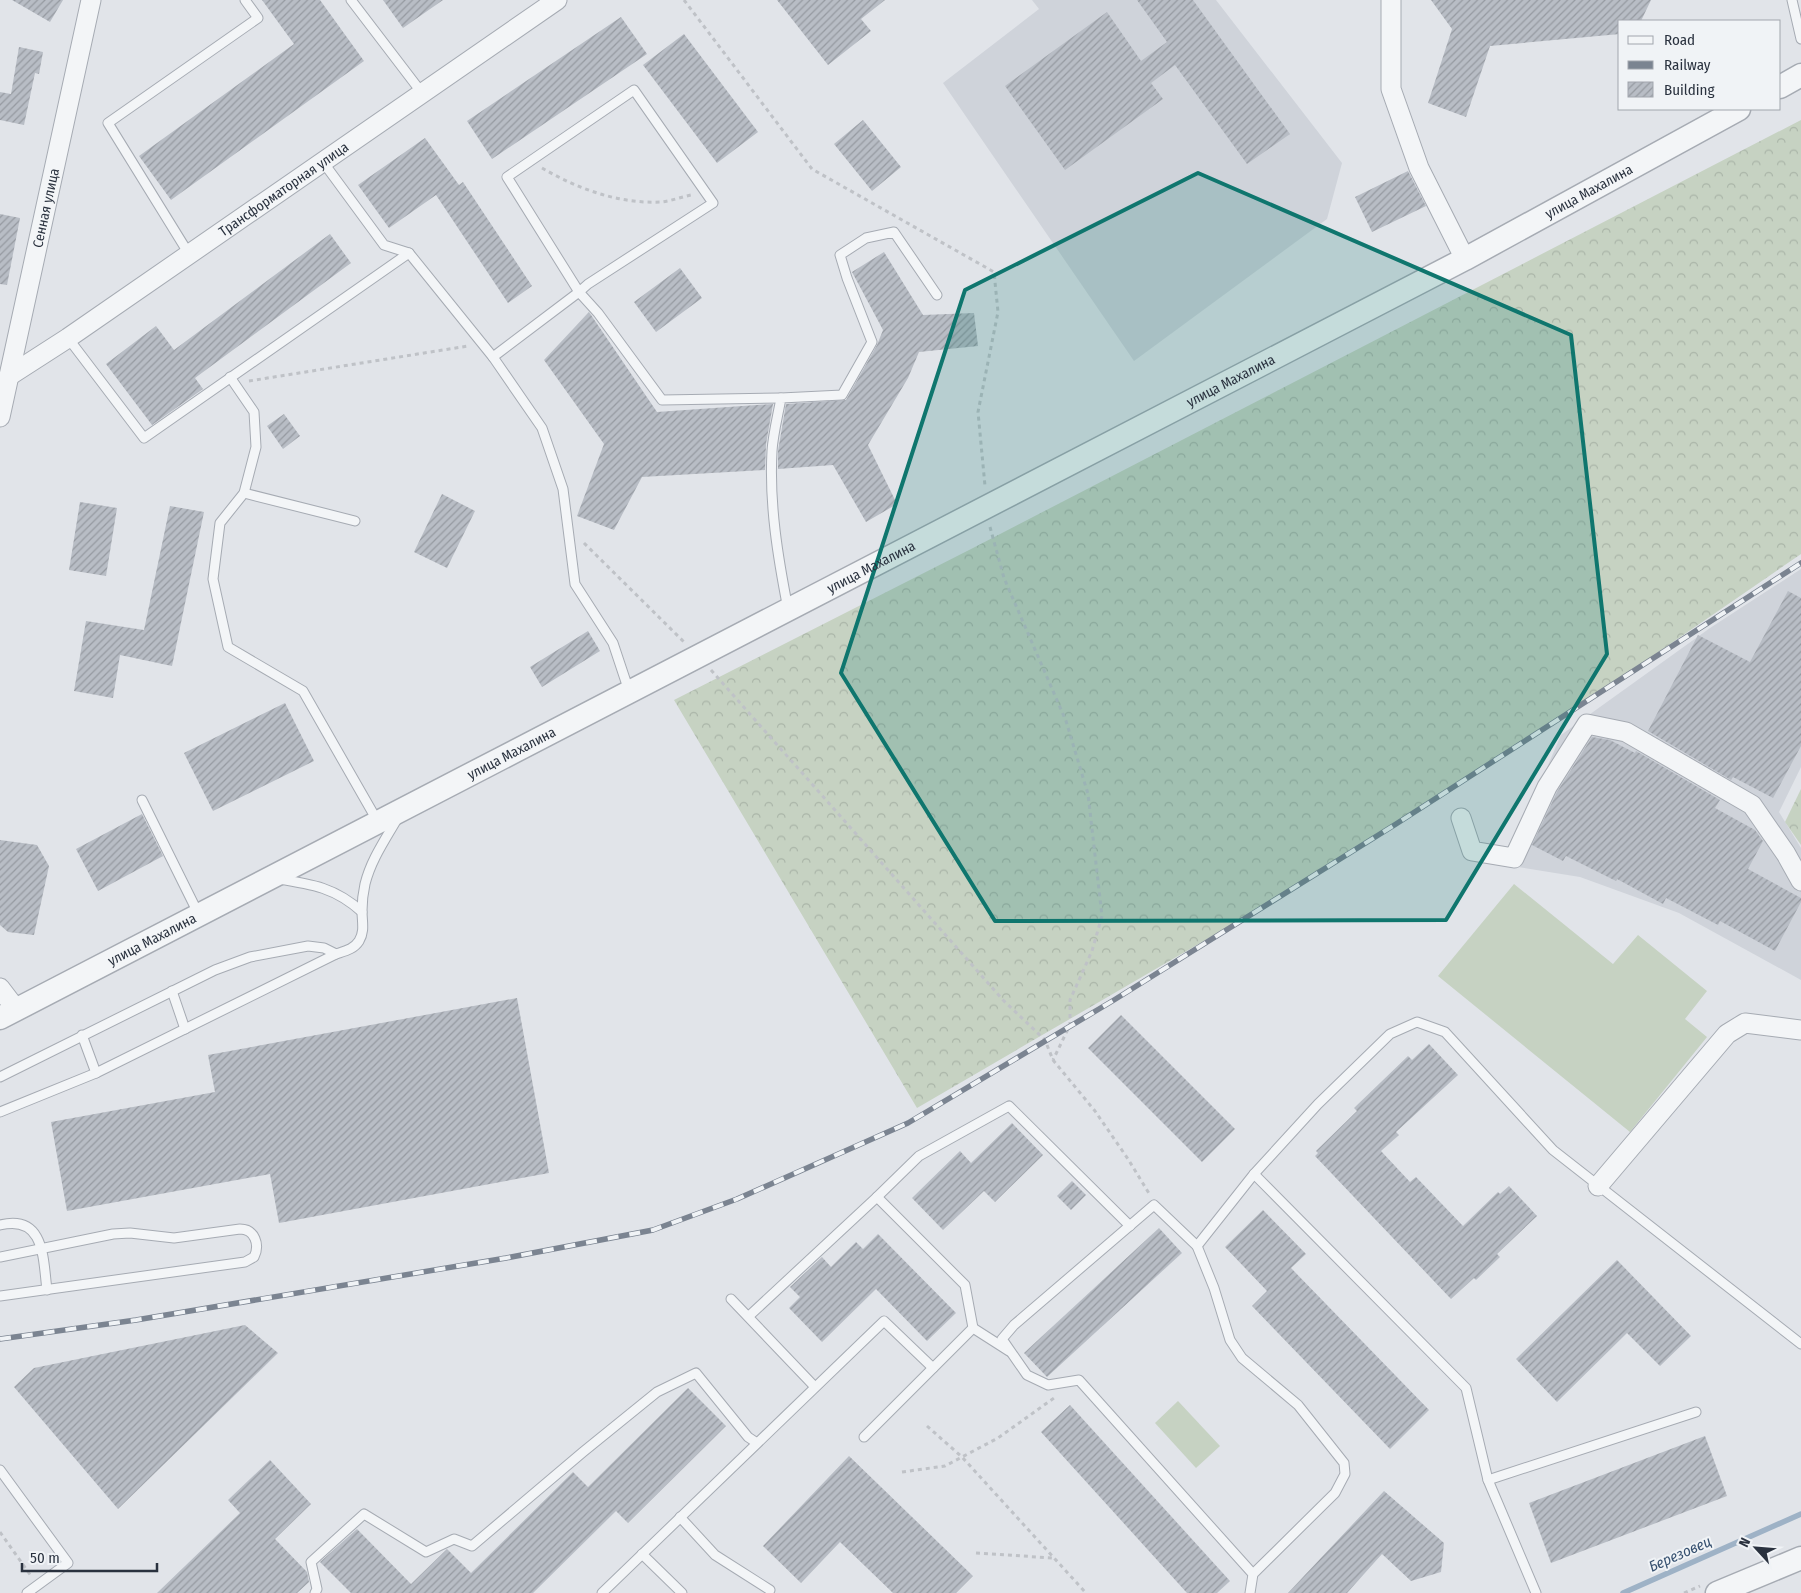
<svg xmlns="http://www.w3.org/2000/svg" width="1801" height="1593" font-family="'Fira Sans Condensed',sans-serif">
<defs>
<pattern id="forest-crowns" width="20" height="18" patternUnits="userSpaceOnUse" patternTransform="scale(1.25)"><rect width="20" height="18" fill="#c6d2c2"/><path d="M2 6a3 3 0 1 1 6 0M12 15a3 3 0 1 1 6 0" fill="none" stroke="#aab5a8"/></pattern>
<pattern id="building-hatch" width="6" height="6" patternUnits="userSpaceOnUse" patternTransform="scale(1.25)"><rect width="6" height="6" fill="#b8bdc5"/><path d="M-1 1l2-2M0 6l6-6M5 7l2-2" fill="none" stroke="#969aa1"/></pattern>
</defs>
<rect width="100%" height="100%" fill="#e1e4e9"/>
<g fill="#cfd3da">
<polygon points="1032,0 1216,0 1342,163 1327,219 1134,361 943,83 1039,9"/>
<polygon points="1801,569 1801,767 1779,812 1801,848 1801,980 1679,913 1580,877 1505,865 1561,735 1710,628"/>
</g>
<g fill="url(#forest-crowns)">
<polygon points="1801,120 1801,554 1593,697 1300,885 917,1108 674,700 973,548"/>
<polygon points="1801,789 1801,845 1785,822"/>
</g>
<g fill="#c6d2c2">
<polygon points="1514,884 1613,964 1638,935 1707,991 1685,1019 1707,1037 1630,1132 1438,976"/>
<polygon points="1178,1401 1220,1446 1196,1468 1155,1423"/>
</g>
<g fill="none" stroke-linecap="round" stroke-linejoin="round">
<polyline stroke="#9eb2c6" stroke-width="5.5" points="1623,1593 1801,1514"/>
</g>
<g fill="url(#building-hatch)">
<polygon points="12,0 63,0 50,22"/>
<polygon points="262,0 320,0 364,61 171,200 139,156 294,44"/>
<polygon points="383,0 443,0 403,28"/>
<polygon points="777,0 885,0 861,19 871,31 828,65"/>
<polygon points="1137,0 1193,0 1290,134 1247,164 1175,65 1151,83 1163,99 1065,170 1005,86 1107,12 1141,61 1167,42"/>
<polygon points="1431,0 1651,0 1641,21 1620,21 1620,34 1490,46 1466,117 1428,103 1452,29"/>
<polygon points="621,17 647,54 492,159 467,121"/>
<polygon points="684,34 758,132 717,163 643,65"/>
<polygon points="19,47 43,52 39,74 35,73 24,125 0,120 0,92 11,94"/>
<polygon points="863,120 901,167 872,191 834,144"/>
<polygon points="425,138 459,185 463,182 532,286 508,303 436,195 389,228 358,185"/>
<polygon points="1408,171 1426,206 1372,232 1355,197"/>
<polygon points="0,214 20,218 7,285 0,284"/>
<polygon points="330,234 351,263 195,378 203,389 152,425 106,364 156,326 174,350"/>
<polygon points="884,252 923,315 974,313 978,346 919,352 908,378 868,445 897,504 866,522 833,465 778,469 778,451 786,404 846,400 877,345 883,330 852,272"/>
<polygon points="680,268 702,298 656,332 634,302"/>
<polygon points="589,312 657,412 773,404 766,444 765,470 642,477 614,530 577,516 604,444 544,360"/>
<polygon points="284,414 300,436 283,449 267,426"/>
<polygon points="442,494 475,511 447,568 414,552"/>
<polygon points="80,502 117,508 106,576 69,570"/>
<polygon points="170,506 204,512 172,666 120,655 113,698 74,691 86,621 144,630"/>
<polygon points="1788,591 1801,598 1801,746 1773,798 1733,777 1731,780 1648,731 1698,635 1750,662"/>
<polygon points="588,631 600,651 542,687 530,667"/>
<polygon points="285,703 314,761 213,811 184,753"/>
<polygon points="1592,737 1610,740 1635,753 1636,751 1720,800 1715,808 1755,830 1763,841 1748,869 1801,898 1801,902 1775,951 1720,921 1718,925 1666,898 1663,904 1617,879 1616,881 1566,856 1563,861 1532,845 1557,792"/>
<polygon points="142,814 163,856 98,891 76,849"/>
<polygon points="0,840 37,845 49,866 34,935 8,932 0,925"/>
<polygon points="517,998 549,1173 279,1223 270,1174 67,1211 51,1122 215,1092 208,1055"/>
<polygon points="1121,1015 1235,1129 1202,1162 1088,1048"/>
<polygon points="1429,1044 1458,1075 1396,1132 1399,1135 1381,1151 1410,1182 1416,1177 1463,1226 1498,1192 1500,1194 1509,1186 1537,1216 1497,1254 1500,1257 1476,1280 1474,1278 1451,1299 1315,1156 1318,1153 1316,1151 1357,1111 1354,1108 1408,1056 1412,1060"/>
<polygon points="1012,1123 1043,1155 995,1202 984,1191 943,1230 912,1198 960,1151 971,1163"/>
<polygon points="1072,1181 1086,1195 1071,1210 1057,1196"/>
<polygon points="1263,1210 1306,1254 1291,1268 1429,1410 1390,1449 1252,1306 1267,1291 1225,1247"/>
<polygon points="1159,1228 1182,1253 1047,1377 1024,1353"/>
<polygon points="878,1234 956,1313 927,1341 876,1289 822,1342 789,1308 800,1297 790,1287 822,1257 831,1267 856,1242 863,1249"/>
<polygon points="1617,1260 1691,1336 1660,1366 1627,1333 1557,1402 1516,1359"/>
<polygon points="245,1325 278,1353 118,1509 14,1387 34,1368"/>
<polygon points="688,1388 726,1426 628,1523 616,1511 533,1593 351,1593 320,1562 357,1529 411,1584 447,1549 471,1573 573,1472 588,1487"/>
<polygon points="1070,1405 1230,1581 1217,1593 1187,1593 1041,1432"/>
<polygon points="1705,1436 1727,1496 1551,1563 1529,1503"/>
<polygon points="849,1456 973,1576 956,1593 893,1593 840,1542 801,1583 763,1546"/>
<polygon points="270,1460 311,1504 275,1539 307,1572 309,1582 297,1593 157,1593 240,1513 228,1500"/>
<polygon points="1384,1491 1444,1543 1441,1572 1411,1581 1382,1554 1347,1593 1288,1593"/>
</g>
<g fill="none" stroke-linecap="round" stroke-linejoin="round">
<defs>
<g id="service">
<polyline points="351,0 422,93"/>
<polyline points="1792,0 1801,39"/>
<polygon points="634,90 713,203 588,284 579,292 507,177"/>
<polyline points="323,162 384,245 409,253 493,357"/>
<polyline points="189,254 108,123 258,18 245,0"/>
<polyline points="68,338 144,438 409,253"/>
<polyline points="230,377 254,412 256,447 244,493 220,523 213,579 228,647 303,691 378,822"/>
<polyline points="244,493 355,521"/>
<path d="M788 609C778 558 769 504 772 451 773 434 778 415 781 398L842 395 872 342 847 278 840 255 866 238 894 232 937 295"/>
<polyline points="629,691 613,643 575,584 563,489 542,428 493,357 579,292 598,313 662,400 781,398"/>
<polyline points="142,800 199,915"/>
<path d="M278 879C312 884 336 888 362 912"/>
<polyline points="172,991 185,1029"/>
<polyline points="82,1035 96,1073"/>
<polyline points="0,1077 215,970 250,957 308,946 324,948 336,954"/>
<path d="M0 1112 96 1073 336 954C345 951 354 949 359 941 365 931 362 922 362 911 362 903 363 893 365 884 371 860 385 840 397 819"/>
<polyline points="1254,1174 1466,1388 1488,1480"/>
<polyline points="877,1197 965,1285 973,1328"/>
<path d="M0 1225C45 1214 43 1259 47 1290"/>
<polyline points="1197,1246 1254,1174 1318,1104 1390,1034 1417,1022 1445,1032 1553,1150 1801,1344"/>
<path d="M0 1257 113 1234 130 1233 174 1238 240 1229C255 1229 260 1245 254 1257L245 1262 0 1296"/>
<polyline points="731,1299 815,1387"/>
<polyline points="749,1316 877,1197 919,1156 1009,1106 1130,1226"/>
<polyline points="864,1437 973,1328 1009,1351"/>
<polyline points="0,1470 68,1563 27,1593"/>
<polyline points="680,1517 715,1555 770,1590"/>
<polyline points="642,1554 682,1593"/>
<polyline points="315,1593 317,1589 311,1562 364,1514 426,1552 454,1539 472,1546 583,1452 657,1392 696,1373 748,1437 757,1443"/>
<polyline points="602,1593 884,1321 933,1368"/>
<polyline points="1250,1593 1253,1574 1335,1493 1345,1474 1344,1463 1298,1405 1242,1358 1230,1340 1214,1288 1197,1246 1154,1205 1014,1325 1002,1339 1027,1375 1048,1385 1079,1380 1253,1574"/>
<polyline points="1536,1593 1488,1480 1696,1412"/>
</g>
<g id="minor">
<polyline points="1391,0 1391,89 1419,168 1465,259"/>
<path id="s1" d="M9 376 68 338 557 0"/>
<path id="s2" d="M0 417 91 0"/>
<polyline points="1461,818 1472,851 1514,858 1547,787 1587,724 1626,732 1752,805 1786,854 1801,881"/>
<polyline points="0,988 16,1009"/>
<polyline points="1598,1186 1727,1034 1745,1023 1801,1030"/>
</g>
<g id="tertiary">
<polyline points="1780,87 1801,75"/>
<path id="s3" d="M0 1018 1465 259 1739 109"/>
<polyline points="1717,1593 1801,1558"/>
</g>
</defs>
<use href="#service" stroke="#a6abb3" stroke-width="11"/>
<use href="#minor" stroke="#a6abb3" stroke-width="21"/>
<use href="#tertiary" stroke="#a6abb3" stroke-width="25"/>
<g stroke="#bfc2c7" stroke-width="3" stroke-dasharray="4 4" stroke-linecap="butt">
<polyline points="684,0 812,169 994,272 998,312 978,412 985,486"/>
<path d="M542 168C578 189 619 204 661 202 671 201 681 197 691 195"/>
<polyline points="249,381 468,346"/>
<polyline points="990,527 1004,578 1066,721 1088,794 1102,916 1092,951 1070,1000 1070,1025 1053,1060"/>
<polyline points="584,543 684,642"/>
<polyline points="711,670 1003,1000 1045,1040 1053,1060 1095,1111 1128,1159 1150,1195"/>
<polyline points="927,1426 962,1457 1086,1593"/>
<polyline points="902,1472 945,1466 998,1438 1054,1398"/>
<polyline points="0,1532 31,1576"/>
<polyline points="976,1553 1053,1558"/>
<polyline points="1684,1593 1700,1586"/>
</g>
<use href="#service" stroke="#f3f5f7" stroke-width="9"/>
<use href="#minor" stroke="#f3f5f7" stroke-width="19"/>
<use href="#tertiary" stroke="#f3f5f7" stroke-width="22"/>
<defs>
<polyline id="rail" points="0,1339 136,1320 506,1258 653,1230 737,1199 908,1123 1114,1000 1396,824 1801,563"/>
</defs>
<use href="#rail" stroke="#7b8491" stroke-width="5.5"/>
<use href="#rail" stroke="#f0f3f6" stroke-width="4" stroke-dasharray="11" stroke-linecap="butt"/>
</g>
<path fill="#0f766e" fill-opacity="0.2" stroke="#0f766e" stroke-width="4" stroke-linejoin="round" d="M1198 173 1571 335 1607 654 1446 920 995 921 841 673 965 290Z"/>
<g text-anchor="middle" stroke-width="4" stroke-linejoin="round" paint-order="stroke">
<g font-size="14" fill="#2a323f" stroke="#f0f3f6">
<text dy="5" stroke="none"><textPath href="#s1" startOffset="332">Трансформаторная улица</textPath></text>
<text dy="5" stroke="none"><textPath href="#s3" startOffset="1791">улица Махалина</textPath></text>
<text dy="5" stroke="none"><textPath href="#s2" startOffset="214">Сенная улица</textPath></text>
<text dy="5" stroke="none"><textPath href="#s3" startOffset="1386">улица Махалина</textPath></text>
<text dy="5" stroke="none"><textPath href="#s3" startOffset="981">улица Махалина</textPath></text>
<text dy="5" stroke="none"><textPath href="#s3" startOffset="576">улица Махалина</textPath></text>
<text dy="5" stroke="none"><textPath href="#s3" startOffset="171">улица Махалина</textPath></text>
</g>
<g font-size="15" font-style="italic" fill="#375170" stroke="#f0f3f6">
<text transform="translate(1680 1554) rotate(-24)" y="5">Березовец</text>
</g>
</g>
<rect x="1618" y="20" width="162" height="90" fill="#f0f3f6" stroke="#a1a6ad"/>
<rect x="1628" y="36" width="25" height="8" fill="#f3f5f7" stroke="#a1a6ad"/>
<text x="1664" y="45" font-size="15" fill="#2a323f">Road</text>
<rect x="1628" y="61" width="25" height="8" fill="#7b8491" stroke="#a1a6ad"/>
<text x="1664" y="70" font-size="15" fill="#2a323f">Railway</text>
<rect x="1628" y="82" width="25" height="15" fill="url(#building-hatch)" stroke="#a1a6ad"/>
<text x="1664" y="95" font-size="15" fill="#2a323f">Building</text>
<g transform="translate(1756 1548) rotate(296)" stroke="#f0f3f6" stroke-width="4" paint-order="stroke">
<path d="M0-4L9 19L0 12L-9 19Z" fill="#2a323f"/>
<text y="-8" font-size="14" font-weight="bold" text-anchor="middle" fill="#2a323f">N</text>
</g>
<path d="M22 1563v8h135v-8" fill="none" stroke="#2a323f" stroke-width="2.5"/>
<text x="30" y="1563" font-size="15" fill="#2a323f" stroke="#f0f3f6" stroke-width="4" paint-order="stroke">50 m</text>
</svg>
